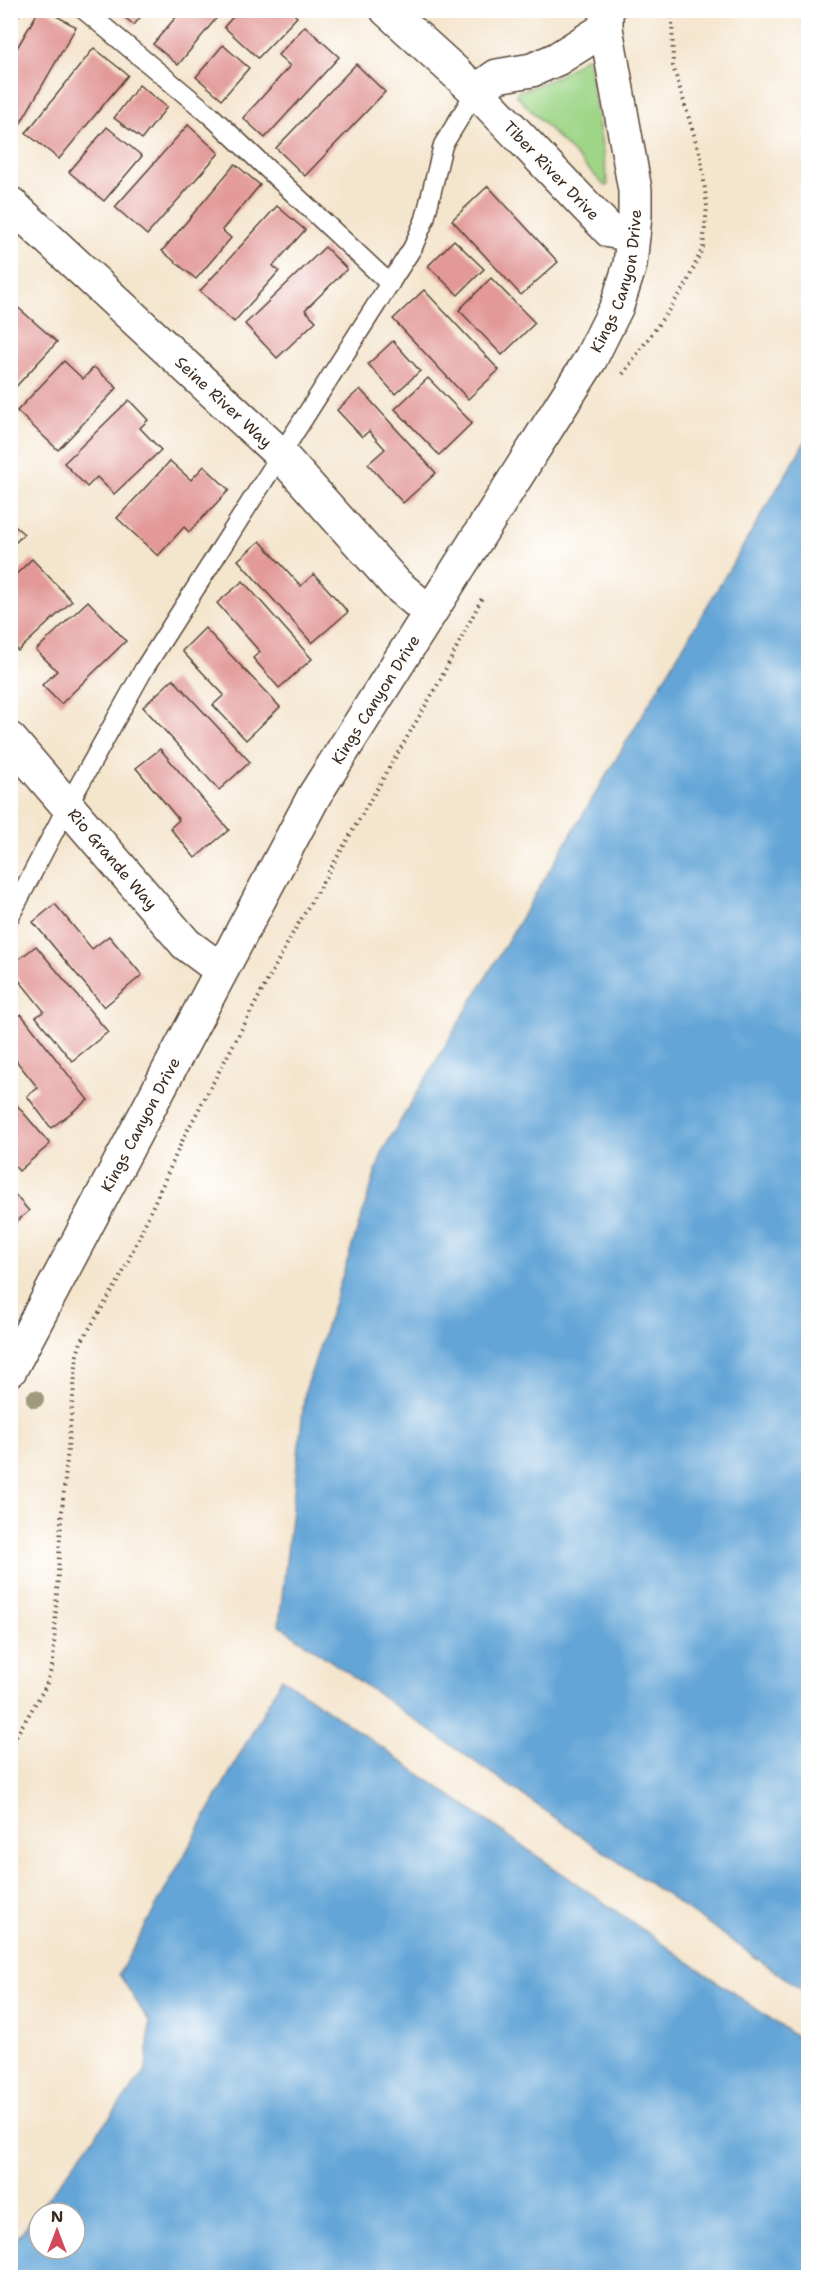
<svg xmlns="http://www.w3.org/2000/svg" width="819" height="2288" font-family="'Shantell Sans',sans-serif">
<rect width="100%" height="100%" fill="#fff"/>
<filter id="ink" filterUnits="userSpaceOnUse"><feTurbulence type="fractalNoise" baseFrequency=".0167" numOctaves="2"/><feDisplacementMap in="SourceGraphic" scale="12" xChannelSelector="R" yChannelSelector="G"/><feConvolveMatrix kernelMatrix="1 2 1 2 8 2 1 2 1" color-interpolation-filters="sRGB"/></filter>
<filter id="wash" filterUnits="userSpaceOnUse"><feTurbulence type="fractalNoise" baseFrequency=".008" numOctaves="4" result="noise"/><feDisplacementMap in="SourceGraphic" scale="24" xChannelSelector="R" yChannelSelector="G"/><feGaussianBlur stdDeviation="1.35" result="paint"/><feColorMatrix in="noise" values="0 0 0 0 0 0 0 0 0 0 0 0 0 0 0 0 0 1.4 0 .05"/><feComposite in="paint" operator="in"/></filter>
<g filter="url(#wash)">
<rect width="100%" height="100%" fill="#f4e5cd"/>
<path fill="#9ed587" stroke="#6c8052" stroke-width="1.5" d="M586 57H588L608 185 605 186 516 95 517 92C544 85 564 74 586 57Z"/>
<g fill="#64a5d7" stroke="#50687a" stroke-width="1.5" fill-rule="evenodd">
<polygon points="808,437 808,1994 279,1625 305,1392 383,1150"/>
<path d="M282 1678 808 2045V2277H11V2246L146 2070 150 2023 119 1974ZM39 2213H75V2249H39Z"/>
</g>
<g id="blocks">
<g fill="#e29997">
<polygon points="10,10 22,10 10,27"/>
<polygon points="39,10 46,10 76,27 20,124 10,119 10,60"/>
<polygon points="116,10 146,10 134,25"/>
<polygon points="182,10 223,10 178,65 153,44"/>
<polygon points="239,10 290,10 297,17 258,58 224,27"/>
<polygon points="305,26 339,57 265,138 243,118 290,66 278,55"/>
<polygon points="223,45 249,68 222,99 196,77"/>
<polygon points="94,48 128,75 59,159 26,133"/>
<polygon points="356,64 385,92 305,176 276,148"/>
<polygon points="139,85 167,107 142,139 114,118"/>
<polygon points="188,125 219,153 147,235 115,207"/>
<polygon points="107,127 142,156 104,201 69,172"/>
<polygon points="235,164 260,185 222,230 231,238 196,279 162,251"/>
<polygon points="488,186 558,262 521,295 452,220"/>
<polygon points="277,206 305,230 273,266 279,271 234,322 200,291"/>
<polygon points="454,240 484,269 458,295 428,266"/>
<polygon points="325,247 347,269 305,310 316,321 277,358 245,324"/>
<polygon points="491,278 535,323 502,355 459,310"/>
<polygon points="424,290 499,370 468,399 393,319"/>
<polygon points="14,304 57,342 10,393 10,309"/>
<polygon points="393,341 420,371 395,394 368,364"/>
<polygon points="64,361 83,379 94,367 117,388 58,450 17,411"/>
<polygon points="428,378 472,423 439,455 395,409"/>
<polygon points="360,389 436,473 403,503 368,464 385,449 369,431 362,437 337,410"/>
<polygon points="129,400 148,420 140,428 161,450 114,494 97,477 87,487 64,463"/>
<polygon points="170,461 191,480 204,466 229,490 189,532 184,527 158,556 117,518"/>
<polygon points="10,522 24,534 10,548"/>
<polygon points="260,541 301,586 314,574 348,612 312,643 238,560"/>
<polygon points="32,559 72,601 18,651 10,643 10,580"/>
<polygon points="243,581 312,659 279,688 253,658 260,652 217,603"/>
<polygon points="88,601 126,641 61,704 42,685 57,671 36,650"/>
<polygon points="205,628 280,707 246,740 213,705 224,695 182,651"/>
<polygon points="173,679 250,762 219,790 143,707"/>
<polygon points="160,749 229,830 195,858 170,828 179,820 136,768"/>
<polygon points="55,904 92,949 109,936 142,975 104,1007 33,922"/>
<polygon points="36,946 108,1032 72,1061 36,1017 44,1011 10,969 10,966"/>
<polygon points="21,1014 88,1100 51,1128 27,1096 38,1088 10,1053 10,1023"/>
<polygon points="10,1097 50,1144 19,1171 10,1161"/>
<polygon points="10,1189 29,1211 10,1227"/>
</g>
</g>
</g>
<g filter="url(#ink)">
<use href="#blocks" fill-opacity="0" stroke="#574638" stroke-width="1.5"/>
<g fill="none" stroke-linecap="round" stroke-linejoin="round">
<defs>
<g id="lane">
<polyline points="84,10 210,115 390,284"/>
<polyline points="10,916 68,805 144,669 413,247 425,219 443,145 476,91"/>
</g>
<g id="street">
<path id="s1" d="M387 10 476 91 610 231 633 235"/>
<polyline points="476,91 497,76 532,70 557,59 606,28"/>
<path id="s2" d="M10 203 280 454 396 584 429 612"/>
<path id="s3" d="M10 739 186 944 221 970"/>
<path id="s4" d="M10 1370 314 796 590 360 617 306 630 265 635 216V190L606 28V10"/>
</g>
</defs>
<use href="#lane" stroke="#574638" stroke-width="21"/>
<use href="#street" stroke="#574638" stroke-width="36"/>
<g stroke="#574638" stroke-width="4" stroke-dasharray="1.5 4.5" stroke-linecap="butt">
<polyline points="623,374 685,287 703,247 707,206 701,158 673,66 672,10"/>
<polyline points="10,1746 46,1686 53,1663 61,1521 77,1355 81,1342 121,1277 184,1137 293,933 437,686 483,596"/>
</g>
<use href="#lane" stroke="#fff" stroke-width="18"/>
<use href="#street" stroke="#fff" stroke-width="33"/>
</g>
<circle fill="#9f9a7e" cx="35" cy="1399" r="9"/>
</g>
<g text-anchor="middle" stroke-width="6" stroke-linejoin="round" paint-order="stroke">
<g font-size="16" fill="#3b2a1e" stroke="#fff">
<text dy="6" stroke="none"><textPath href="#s1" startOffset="230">Tiber River Drive</textPath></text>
<text dy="6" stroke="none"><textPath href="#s4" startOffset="1250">Kings Canyon Drive</textPath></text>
<text dy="6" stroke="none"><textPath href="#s2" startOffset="292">Seine River Way</textPath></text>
<text dy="6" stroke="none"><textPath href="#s4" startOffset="764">Kings Canyon Drive</textPath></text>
<text dy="6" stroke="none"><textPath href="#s3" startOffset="158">Rio Grande Way</textPath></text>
<text dy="6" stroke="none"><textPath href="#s4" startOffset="278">Kings Canyon Drive</textPath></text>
</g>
</g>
<rect width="819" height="2288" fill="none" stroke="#fff" stroke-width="36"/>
<g transform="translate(57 2231)"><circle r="28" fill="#ffffff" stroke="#b1aaa5" stroke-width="1.5"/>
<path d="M0-4.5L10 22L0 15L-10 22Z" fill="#d1495b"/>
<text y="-9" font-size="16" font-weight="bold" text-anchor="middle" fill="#3b2a1e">N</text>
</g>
</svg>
